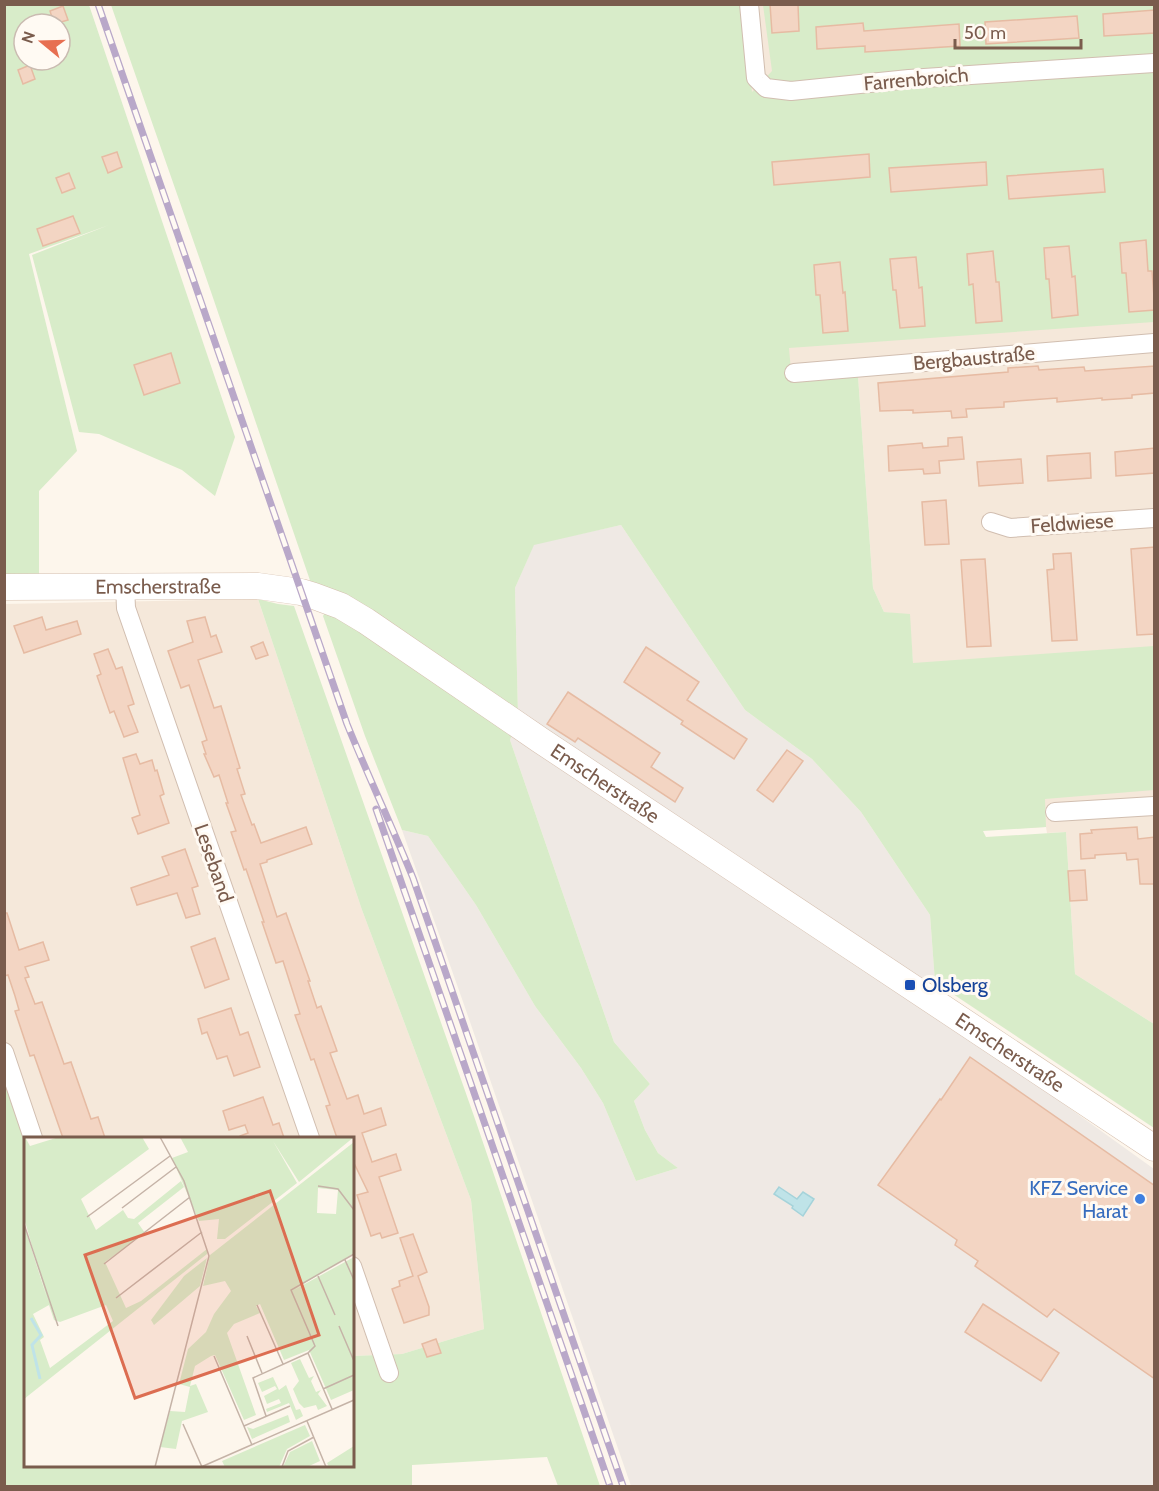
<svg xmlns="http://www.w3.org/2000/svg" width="1159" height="1491" font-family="Cabin,sans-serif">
<rect width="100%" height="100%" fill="#fdf6ec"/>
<g fill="#f5e8da">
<polygon points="745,5 1154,5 1154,1024 1075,974 1066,832 1047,833 1046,827 983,830 913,663 909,615 884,612 873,588 858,376 792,382 751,93"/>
<polygon points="258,599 362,910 471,1200 484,1329 402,1354 353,1356 352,1138 29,1138 4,1059 4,604"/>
</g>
<polygon fill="#efe9e4" points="621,525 745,710 812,759 861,812 930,915 935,982 940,1015 1154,1169 1154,1486 631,1486 461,996 402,830 428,836 476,905 535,1006 581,1068 603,1103 636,1181 678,1168 658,1153 645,1130 634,1101 650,1084 614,1042 510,740 518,715 515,588 534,544"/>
<g fill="#d8ecc9" fill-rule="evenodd">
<path d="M4 5H89L235 437 215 496 182 470 99 434 79 432 32 255 109 225 29 254 77 451 39 491V586H5ZM24 24H60V60H24Z"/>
<polygon points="111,5 743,5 752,92 772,71 763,5 1154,5 1154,322 789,348 792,382 858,376 873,588 884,612 910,614 913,663 1154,646 1154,790 1045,799 1046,827 983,831 986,837 1066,832 1075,974 1154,1024 1154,1128 935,982 930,915 861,812 812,759 745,710 621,525 534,545 515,588 518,715 314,592 199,257"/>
<polygon points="258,599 278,604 294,606 475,1119 600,1486 558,1486 547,1457 412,1465 412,1486 5,1486 4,1059 26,1138 26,1466 352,1466 353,1356 402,1354 484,1329 471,1200 362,910"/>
<polygon points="328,606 514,729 510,740 614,1042 650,1084 634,1101 645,1130 658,1153 678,1168 636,1181 603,1103 581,1068 535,1006 476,905 428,836 402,830 365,736 323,616"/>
</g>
<polygon fill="#bfe3e8" stroke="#a5d3da" stroke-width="1.5" points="779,1187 797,1199 803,1192 814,1199 803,1216 792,1208 793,1206 774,1194"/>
<g fill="#f3d5c3" stroke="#e6bba3" stroke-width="1.5">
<polygon points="770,4 798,4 799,31 772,33"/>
<polygon points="63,6 68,20 54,24 50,11"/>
<polygon points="1155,10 1155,33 1104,36 1103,14"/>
<polygon points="1077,16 1079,38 986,44 985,22"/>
<polygon points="863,23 864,31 959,24 960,46 865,52 865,46 817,49 816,27"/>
<polygon points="30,65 35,79 23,84 18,70"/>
<polygon points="117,152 122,167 108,173 102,157"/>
<polygon points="869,154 870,177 774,185 772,162"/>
<polygon points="986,162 987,185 891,192 889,168"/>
<polygon points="1103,169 1105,192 1009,199 1007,176"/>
<polygon points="69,173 75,188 62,193 56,178"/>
<polygon points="73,216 80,233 43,246 37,229"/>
<polygon points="1146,240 1148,271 1152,271 1155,310 1129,312 1126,273 1122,273 1120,243"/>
<polygon points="1069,246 1072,277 1075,276 1078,315 1052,318 1049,279 1046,279 1044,248"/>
<polygon points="993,251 996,282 999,282 1002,321 976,323 973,284 969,285 967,254"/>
<polygon points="916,257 919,288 922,287 925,326 900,328 896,290 893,290 890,259"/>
<polygon points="840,262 843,293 845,292 848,331 823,333 820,295 816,295 814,265"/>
<polygon points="171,353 180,383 144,395 134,365"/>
<polygon points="1038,366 1039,370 1084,367 1085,371 1155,366 1155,393 1132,395 1132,398 1102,400 1102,398 1057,402 1057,398 1004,402 1004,407 966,409 967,417 952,418 951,411 913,413 913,410 880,411 878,383 1008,372 1008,368"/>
<polygon points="962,437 964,459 939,461 940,473 924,474 923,469 889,471 888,446 922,443 923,448 948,446 948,438"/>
<polygon points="1155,448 1155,473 1116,476 1115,452"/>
<polygon points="1090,453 1091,478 1048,481 1047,456"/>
<polygon points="1021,459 1023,483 979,486 977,462"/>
<polygon points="946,500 949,544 925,545 922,502"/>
<polygon points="1155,547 1155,634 1137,635 1131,549"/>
<polygon points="1071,553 1077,640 1052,641 1047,570 1054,569 1053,554"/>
<polygon points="985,559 991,646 967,647 961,560"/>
<polygon points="42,617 46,630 77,621 81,634 24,653 14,626"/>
<polygon points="205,617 211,637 216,635 222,652 198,660 214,708 221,706 240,768 237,769 245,794 241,795 252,825 254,824 261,843 306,827 312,844 267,860 267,862 260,864 277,917 286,913 310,981 308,981 317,1008 321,1006 337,1051 330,1053 347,1099 358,1095 364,1114 381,1108 386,1125 362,1133 372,1162 396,1154 401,1170 379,1177 398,1233 382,1238 380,1233 371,1236 357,1195 368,1192 352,1159 352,1138 337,1138 326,1106 330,1105 314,1059 311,1060 295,1015 300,1014 283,961 276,963 262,922 264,922 246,869 244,870 231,832 236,831 226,803 228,803 219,775 214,777 204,754 206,754 202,742 207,740 189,685 181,688 168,651 193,642 187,621"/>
<polygon points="263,642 268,655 256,659 251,647"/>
<polygon points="646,647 699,682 687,700 747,739 734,759 681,724 683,721 624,682"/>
<polygon points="108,649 116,669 122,667 134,704 128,706 138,732 124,737 114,711 110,713 97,676 101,674 94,654"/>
<polygon points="568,692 660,753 651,767 683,788 675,802 578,738 575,742 547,724"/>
<polygon points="787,750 803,761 773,802 757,790"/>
<polygon points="136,754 140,764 152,760 155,771 157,770 164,794 160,796 169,823 138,834 132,818 140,815 123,758"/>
<polygon points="1137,827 1138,839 1155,837 1155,884 1140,884 1138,859 1127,860 1126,853 1095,855 1095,858 1081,859 1080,834 1092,833 1091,830"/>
<polygon points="185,849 198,886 192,888 200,914 186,918 177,893 137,905 131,888 169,875 162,857"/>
<polygon points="1085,870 1087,900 1070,901 1068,871"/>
<polygon points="4,913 7,913 19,950 43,942 49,960 25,967 29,977 25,978 35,1004 42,1002 64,1064 71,1062 91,1119 98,1117 105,1138 63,1138 34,1055 30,1056 15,1011 19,1010 15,996 8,975 4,976"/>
<polygon points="215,938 229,979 205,988 191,947"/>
<polygon points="231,1008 240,1035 248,1032 260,1067 234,1076 227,1056 217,1059 207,1032 202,1034 198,1019"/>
<polygon points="970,1057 1155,1186 1155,1379 1054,1309 1047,1317 975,1266 978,1261 955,1245 957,1240 878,1185 940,1099 941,1100"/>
<polygon points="263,1097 273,1125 279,1123 284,1138 240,1138 240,1136 248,1133 245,1125 229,1130 223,1111"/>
<polygon points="413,1234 427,1272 418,1276 429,1307 429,1315 404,1323 392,1289 400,1286 399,1281 413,1276 400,1238"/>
<polygon points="983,1304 1059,1353 1041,1381 965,1332"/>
<polygon points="436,1339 441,1353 427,1357 422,1344"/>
</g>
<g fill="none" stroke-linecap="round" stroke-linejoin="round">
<defs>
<g id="street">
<polyline points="749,4 756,78 766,88 791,91 909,79 1154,63"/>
<polyline points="794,373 1154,343"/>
<polyline points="991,522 1010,528 1154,518"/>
<polyline points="125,586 126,608 310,1138"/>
<polyline points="1055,812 1154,806"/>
<polyline points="4,1052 33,1138"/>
<polyline points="352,1266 389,1373"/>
</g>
<g id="secondary">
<path id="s1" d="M4 587 258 586 301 592 314 596 341 606 366 621 540 740 1154 1148"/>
</g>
</defs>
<use href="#street" stroke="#d1beb0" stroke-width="20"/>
<use href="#secondary" stroke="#d6c0b0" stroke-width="27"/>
<use href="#street" stroke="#fff" stroke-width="18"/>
<use href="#secondary" stroke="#fff" stroke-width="26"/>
<defs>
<g id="rail">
<path d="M98 4 347 724C368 776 392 826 413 878L623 1486"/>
<polyline points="376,809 610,1486"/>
</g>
</defs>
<use href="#rail" stroke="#b9a8c9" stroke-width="7"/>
<use href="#rail" stroke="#fffaf3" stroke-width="4.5" stroke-dasharray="14" stroke-linecap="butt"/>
</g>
<rect fill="#1a4fb4" stroke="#fffaf3" stroke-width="2" x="904" y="979" width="12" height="12" rx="3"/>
<circle fill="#3f7fe0" stroke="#fffaf3" stroke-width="2" cx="1140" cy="1199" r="6"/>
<g text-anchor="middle" stroke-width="6" stroke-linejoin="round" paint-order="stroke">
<g font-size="20" fill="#7a5c4d" stroke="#fffaf3">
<text transform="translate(916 79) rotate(-5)" y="7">Farrenbroich</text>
<text transform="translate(974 358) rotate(-5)" y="7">Bergbaustraße</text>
<text transform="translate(1072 523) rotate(-4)" y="7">Feldwiese</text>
<text dy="7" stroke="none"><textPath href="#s1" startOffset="154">Emscherstraße</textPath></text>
<text dy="7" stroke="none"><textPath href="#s1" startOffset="658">Emscherstraße</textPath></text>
<text transform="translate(214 863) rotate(71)" y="7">Leseband</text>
<text dy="7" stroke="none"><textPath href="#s1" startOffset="1144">Emscherstraße</textPath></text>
</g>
<g font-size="20" fill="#164399" stroke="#fffaf3" text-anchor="start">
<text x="922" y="992">Olsberg</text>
</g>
<g font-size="20" fill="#366cbe" stroke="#fffaf3" text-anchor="end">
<text x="1128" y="1195">KFZ Service<tspan x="1128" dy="23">Harat</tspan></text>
</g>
</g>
<g transform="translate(24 1137)">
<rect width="330" height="330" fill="#fdf6ec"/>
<path d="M1 0 6 9 35 0H118L125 12 57 62 72 93 99 73 104 81 110 82 157 44 160 50 114 86 121 96 81 125 102 171 117 164 183 112V117L0 262V88L23 161 0 81ZM25 168 30 183 36 185 82 168 89 184 26 231 16 203 20 200 9 177ZM156 0H330L275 45 249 4 273 46 201 102H193L195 82 175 84 148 21 164 15ZM330 5V116L270 153 330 120V253L307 263 285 213 260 223 236 167 232 169 236 176 210 187 203 196 232 278 220 283 191 218 187 219 171 229 166 249 172 247 184 275 158 284 152 312 136 310 146 274 161 275 166 250 155 247 164 212 182 195 190 177 207 154 201 144 179 149 186 118ZM294 51 314 53 312 77 293 76ZM183 121 176 149 130 188 127 183 160 139ZM276 222 285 241 290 239 287 244 292 255 297 253 294 257 303 269 294 273 292 268 280 271 275 266 269 252 275 244 267 226ZM249 240 255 253 262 248 272 273 276 272 279 279 272 283 265 266 243 275 242 272 257 266 255 262 243 267 240 259 253 252 251 249 238 255 234 246ZM264 278 266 285 228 302 223 290 229 292ZM281 288 286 299 263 312 255 330H201L198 324ZM288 304 296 324 283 330H259L266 315ZM330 309V330H305L303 326Z" fill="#d8ecc9" fill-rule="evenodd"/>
<path fill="none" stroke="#bfe3e8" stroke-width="3" d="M7 181 17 198 8 208 16 242"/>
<path fill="none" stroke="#c5b3a7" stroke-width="1.5" d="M294 49 314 52 330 73M98 71 152 30M63 80 146 19M0 87 34 189M321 123 330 143M80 127 166 60M294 139 311 178M92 161 178 95M233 168 259 227M315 189 330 224M223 199 238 236M190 219 228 308M299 252 330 238M308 272 284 216 291 209 267 153 330 117M242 279 229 241 284 216M283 284 302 330M159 287 178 330M220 289 266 269M131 330 185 119 160 44 136 0M177 330 330 263M258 330 264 314 290 300"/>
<path fill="#dc6d51" fill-opacity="0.15" stroke="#dc6d51" stroke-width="3" d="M246 54 295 198 111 261 61 118Z"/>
<rect width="330" height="330" fill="none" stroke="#7a5c4d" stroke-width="3"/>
</g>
<rect width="1159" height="1491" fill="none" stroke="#7a5c4d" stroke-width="12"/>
<g transform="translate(42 42) rotate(289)"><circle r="28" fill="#fffaf3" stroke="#cabbb1" stroke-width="1.5"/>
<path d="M0-4.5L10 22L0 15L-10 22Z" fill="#e76f51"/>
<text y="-9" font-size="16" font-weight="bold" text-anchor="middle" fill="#7a5c4d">N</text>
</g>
<path d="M955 39v9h126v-9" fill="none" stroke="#7a5c4d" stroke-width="3"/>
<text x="964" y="39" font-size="18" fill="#7a5c4d" stroke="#fffaf3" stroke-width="4.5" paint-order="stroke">50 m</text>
</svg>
